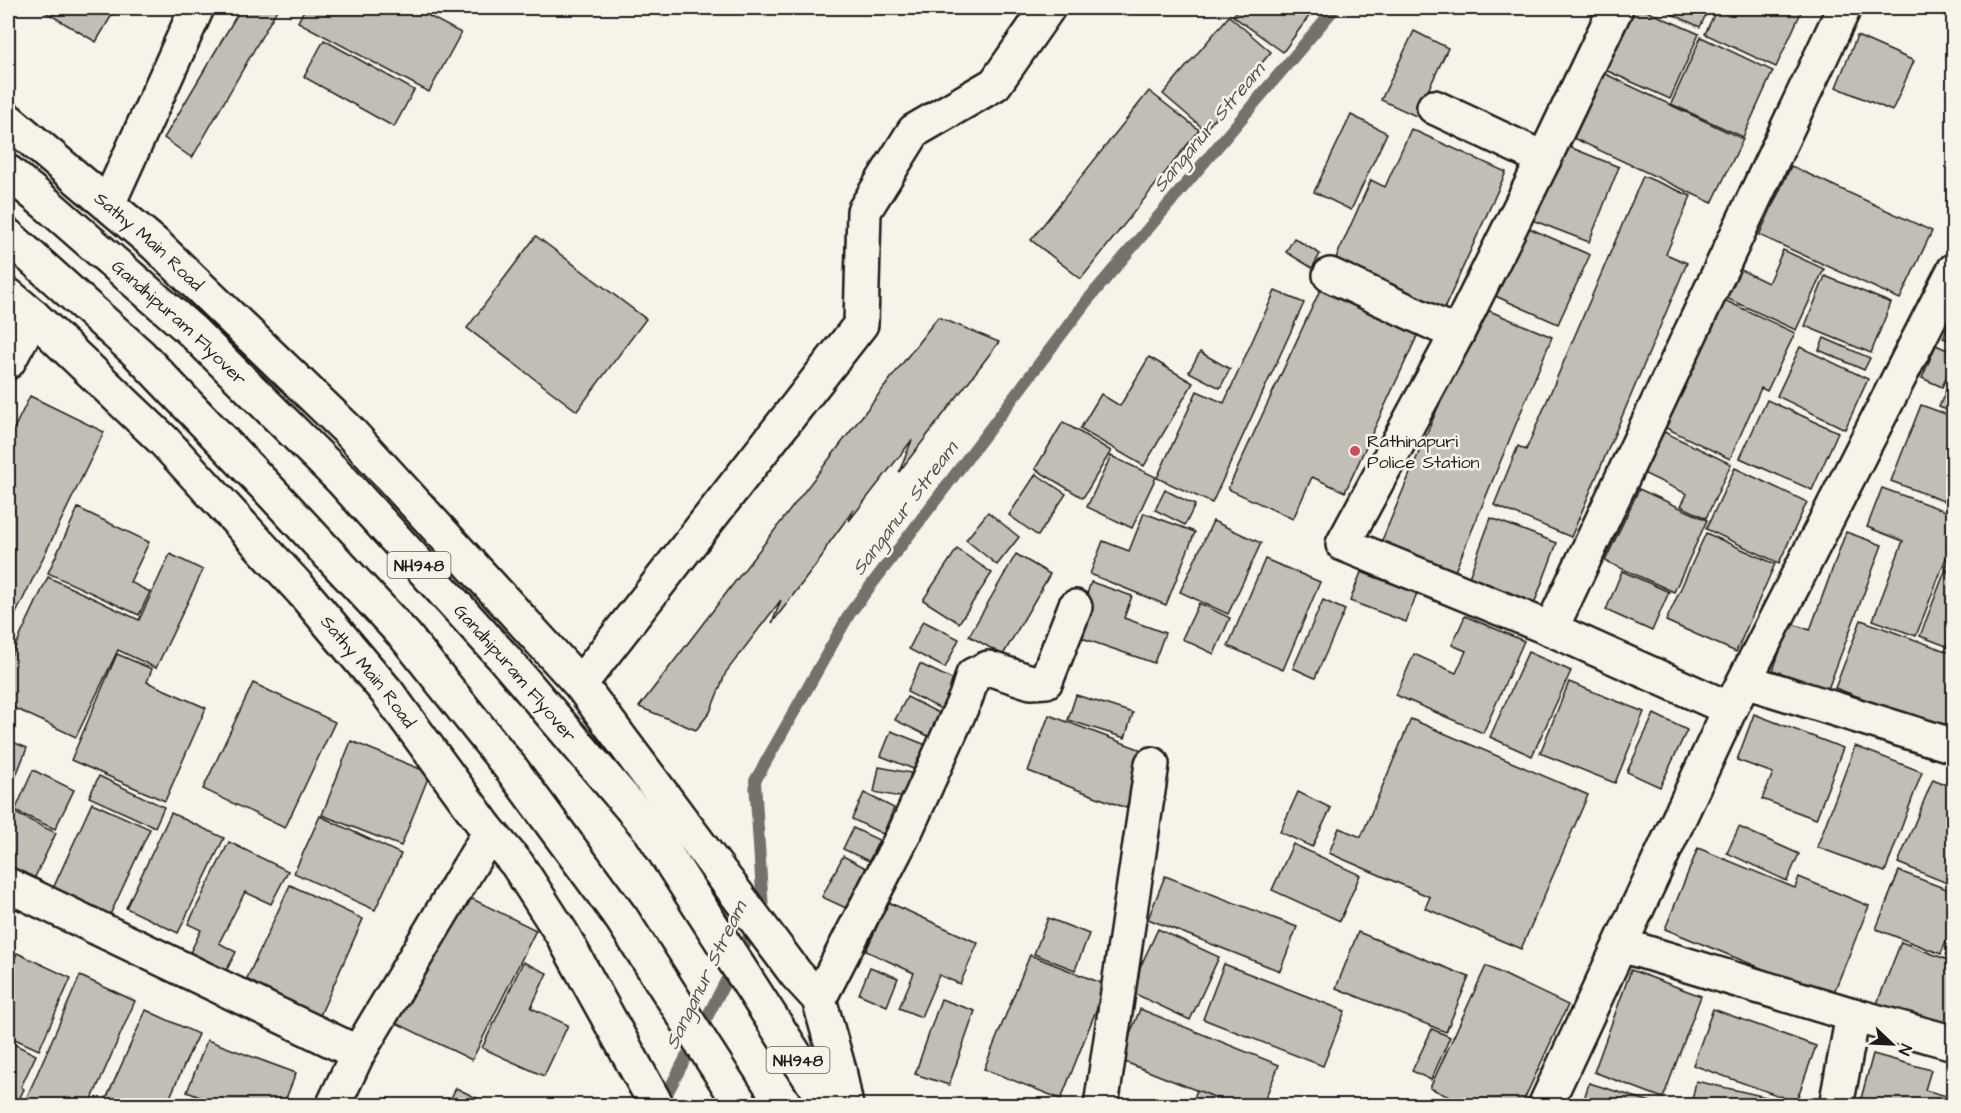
<svg xmlns="http://www.w3.org/2000/svg" width="1961" height="1113" font-family="'Architects Daughter',sans-serif">
<rect width="100%" height="100%" fill="#f7f3e8"/>
<filter id="ink" filterUnits="userSpaceOnUse"><feTurbulence type="fractalNoise" baseFrequency=".0167" numOctaves="2"/><feDisplacementMap in="SourceGraphic" scale="12" xChannelSelector="R" yChannelSelector="G"/><feConvolveMatrix kernelMatrix="1 2 1 2 8 2 1 2 1" color-interpolation-filters="sRGB"/></filter>
<g filter="url(#ink)">
<g fill="none" stroke-linecap="round" stroke-linejoin="round">
<polyline stroke="#72716c" stroke-width="12" points="661,1105 763,910 755,781 850,613 1086,302 1335,8"/>
</g>
<g fill="#c0beb5" stroke="#1c1c1c" stroke-width="1.5">
<polygon points="43,8 116,8 96,42 42,10"/>
<polygon points="241,8 278,8 192,158 164,138"/>
<polygon points="305,8 414,8 461,33 429,92 298,22"/>
<polygon points="1239,8 1315,8 1283,52 1233,16"/>
<polygon points="1631,8 1640,8 1699,34 1670,99 1603,69"/>
<polygon points="1659,8 1709,8 1700,27"/>
<polygon points="1717,8 1803,8 1776,67 1705,34"/>
<polygon points="1229,16 1271,52 1205,130 1163,94"/>
<polygon points="1414,31 1448,48 1416,116 1381,100"/>
<polygon points="1857,36 1914,61 1892,111 1836,87"/>
<polygon points="1701,37 1773,71 1743,137 1671,104"/>
<polygon points="324,40 414,90 394,127 304,77"/>
<polygon points="1601,72 1743,139 1712,203 1571,137"/>
<polygon points="1149,91 1199,130 1081,279 1031,240"/>
<polygon points="1351,115 1387,133 1351,210 1314,192"/>
<polygon points="1411,129 1506,172 1440,318 1331,269 1371,180 1385,187"/>
<polygon points="1557,142 1619,167 1589,242 1527,218"/>
<polygon points="1791,166 1932,231 1900,299 1759,235"/>
<polygon points="1643,176 1691,196 1666,254 1687,263 1571,537 1494,505 1518,446 1526,450"/>
<polygon points="1522,225 1590,255 1558,324 1491,294"/>
<polygon points="536,236 646,319 577,411 467,328"/>
<polygon points="1294,238 1320,254 1312,268 1286,252"/>
<polygon points="1783,250 1824,269 1796,330 1726,298 1739,269 1768,283"/>
<polygon points="1327,275 1424,321 1345,492 1312,477 1293,519 1228,489"/>
<polygon points="1825,276 1891,303 1871,353 1805,326"/>
<polygon points="1275,291 1304,303 1212,503 1157,478 1197,391 1224,403"/>
<polygon points="1722,299 1795,333 1767,391 1761,388 1730,459 1662,426"/>
<polygon points="1480,307 1552,337 1453,576 1380,545"/>
<polygon points="1954,312 1954,342 1943,338"/>
<polygon points="938,317 999,342 899,472 912,440 849,521 854,509 827,546 822,557 772,623 781,600 726,672 710,712 696,730 639,707"/>
<polygon points="1824,338 1870,358 1864,370 1819,350"/>
<polygon points="1936,345 1954,353 1954,361 1942,387 1922,378"/>
<polygon points="1800,347 1868,379 1845,429 1777,396"/>
<polygon points="1200,352 1230,369 1220,388 1189,372"/>
<polygon points="1149,357 1193,383 1144,466 1080,429 1101,394 1120,406"/>
<polygon points="1954,371 1954,413 1939,407"/>
<polygon points="30,396 104,432 8,630 8,441"/>
<polygon points="1767,400 1838,432 1812,490 1740,458"/>
<polygon points="1921,405 1954,417 1954,505 1891,481"/>
<polygon points="1063,422 1111,451 1083,498 1035,469"/>
<polygon points="1664,432 1731,464 1706,518 1681,506 1687,494 1643,473"/>
<polygon points="1111,456 1156,477 1132,528 1087,507"/>
<polygon points="1735,468 1807,502 1779,563 1706,529"/>
<polygon points="1036,474 1066,494 1038,536 1009,515"/>
<polygon points="1882,488 1954,514 1954,537 1916,636 1873,620 1903,541 1867,527"/>
<polygon points="1639,489 1707,520 1674,592 1605,561"/>
<polygon points="1165,490 1195,505 1185,525 1155,510"/>
<polygon points="78,508 149,542 130,582 150,592 139,615 48,573"/>
<polygon points="988,512 1019,537 997,565 966,540"/>
<polygon points="1144,513 1195,532 1166,605 1090,574 1103,541 1129,551"/>
<polygon points="1491,518 1557,543 1531,612 1465,588"/>
<polygon points="1213,521 1261,543 1228,614 1180,592"/>
<polygon points="1846,532 1882,545 1828,689 1773,670 1790,623 1810,630"/>
<polygon points="1706,533 1775,564 1736,652 1666,621"/>
<polygon points="957,549 992,573 959,623 923,600"/>
<polygon points="1954,549 1954,572 1945,569"/>
<polygon points="170,554 203,570 156,668 118,650 76,737 8,705 8,662 48,577 139,620"/>
<polygon points="1016,554 1050,574 1003,655 969,636"/>
<polygon points="1265,559 1320,582 1283,670 1228,646"/>
<polygon points="1622,571 1669,592 1652,631 1606,610"/>
<polygon points="1945,571 1954,575 1954,649 1920,636"/>
<polygon points="1361,572 1417,593 1406,622 1350,601"/>
<polygon points="1091,582 1132,596 1124,618 1165,633 1154,663 1073,635"/>
<polygon points="1323,600 1345,610 1315,678 1293,668"/>
<polygon points="1199,603 1230,618 1214,654 1182,639"/>
<polygon points="1465,616 1524,641 1483,733 1396,695 1414,654 1456,673 1466,651 1452,645"/>
<polygon points="1861,620 1954,654 1954,705 1945,729 1835,688"/>
<polygon points="923,621 959,639 945,668 909,649"/>
<polygon points="1528,652 1571,671 1532,756 1490,737"/>
<polygon points="117,654 152,669 147,682 206,708 165,801 71,760"/>
<polygon points="920,664 958,682 945,711 907,692"/>
<polygon points="1569,682 1644,712 1615,783 1540,753"/>
<polygon points="253,683 335,722 285,828 203,789"/>
<polygon points="1076,695 1133,713 1125,738 1068,720"/>
<polygon points="907,697 949,718 938,741 895,720"/>
<polygon points="1654,714 1687,730 1660,787 1627,772"/>
<polygon points="1754,714 1843,748 1816,819 1762,799 1773,773 1737,760"/>
<polygon points="1049,715 1147,752 1126,808 1028,771"/>
<polygon points="1411,719 1588,795 1521,949 1425,908 1430,897 1329,853 1339,828 1361,837"/>
<polygon points="891,731 926,745 916,770 881,756"/>
<polygon points="8,740 27,748 8,796"/>
<polygon points="351,741 430,773 401,846 322,815"/>
<polygon points="1855,746 1922,772 1885,872 1817,847"/>
<polygon points="879,767 911,773 905,798 874,792"/>
<polygon points="33,770 74,790 55,829 15,811"/>
<polygon points="99,776 164,807 155,827 89,797"/>
<polygon points="1933,779 1954,788 1954,886 1898,863"/>
<polygon points="1298,792 1331,808 1312,847 1280,832"/>
<polygon points="864,793 894,808 883,834 852,819"/>
<polygon points="92,803 150,829 108,919 51,893"/>
<polygon points="9,810 56,833 34,879 8,866"/>
<polygon points="171,813 224,838 178,933 126,908"/>
<polygon points="320,816 401,854 375,910 294,873"/>
<polygon points="1739,827 1799,854 1787,881 1727,853"/>
<polygon points="853,828 879,840 869,861 843,849"/>
<polygon points="229,842 288,871 271,904 245,892 219,943 236,952 223,977 187,959 201,930 188,924"/>
<polygon points="1293,844 1360,875 1340,921 1272,890"/>
<polygon points="1698,848 1795,888 1799,877 1869,906 1832,997 1665,929"/>
<polygon points="843,856 866,868 846,908 822,897"/>
<polygon points="1899,871 1954,892 1954,922 1941,954 1876,929"/>
<polygon points="1165,876 1297,927 1280,971 1148,919"/>
<polygon points="290,885 363,919 317,1022 243,987"/>
<polygon points="456,891 536,930 472,1060 392,1021"/>
<polygon points="888,902 978,943 960,984 939,975 921,1017 899,1008 914,973 866,951"/>
<polygon points="1048,918 1089,934 1075,970 1034,954"/>
<polygon points="1158,929 1219,957 1190,1020 1129,991"/>
<polygon points="1358,932 1469,977 1446,1032 1336,988"/>
<polygon points="1901,942 1948,960 1954,944 1954,1036 1876,1006"/>
<polygon points="17,953 71,978 39,1050 8,1036 8,975"/>
<polygon points="1030,955 1106,985 1061,1099 984,1069"/>
<polygon points="523,962 547,973 531,1008 568,1025 544,1076 482,1048"/>
<polygon points="1224,964 1345,1011 1323,1066 1203,1019"/>
<polygon points="1486,966 1568,1005 1521,1106 1468,1106 1430,1088"/>
<polygon points="870,967 898,978 887,1006 859,994"/>
<polygon points="1631,970 1701,996 1663,1098 1594,1072"/>
<polygon points="80,976 135,1001 89,1106 23,1106"/>
<polygon points="941,999 975,1011 949,1085 915,1074"/>
<polygon points="1140,1009 1279,1065 1262,1106 1236,1106 1120,1060"/>
<polygon points="1713,1009 1816,1046 1796,1102 1693,1065"/>
<polygon points="146,1010 198,1034 166,1106 103,1106"/>
<polygon points="1432,1029 1450,1037 1431,1080 1412,1071"/>
<polygon points="207,1040 296,1073 283,1106 223,1106 187,1092"/>
<polygon points="8,1041 36,1055 21,1087 24,1089 16,1106 8,1106"/>
<polygon points="1873,1054 1931,1070 1925,1090 1954,1098 1954,1106 1859,1106"/>
<polygon points="1696,1081 1806,1106 1691,1106"/>
<polygon points="1589,1083 1664,1106 1582,1106"/>
<polygon points="456,1088 493,1106 447,1106"/>
<polygon points="1197,1090 1236,1106 1191,1106"/>
</g>
<g fill="none" stroke-linecap="round" stroke-linejoin="round">
<defs>
<g id="minor">
<path id="s1" d="M8 120 156 245 348 430 580 684 796 974 819 999 839 1070 846 1106"/>
<polyline points="1544,159 1616,8"/>
<polyline points="108,204 197,8"/>
<polyline points="1330,275 1457,334 1544,159 1434,107"/>
<path id="s2" d="M8 295 33 316 164 441 302 591 387 692 487 829 517 864 562 934 657 1106"/>
<polyline points="1457,334 1343,544 1551,629 1730,709"/>
<polyline points="8,362 33,316"/>
<polyline points="1551,629 1844,8"/>
<polyline points="1745,681 1954,746"/>
<polyline points="580,684 861,324 864,211 914,131 995,84 1048,8"/>
<polyline points="8,885 358,1053"/>
<polyline points="1621,945 1853,1015 1954,1043"/>
<polyline points="819,999 906,830 966,697 973,675 988,668 1031,682 1046,681 1075,607"/>
<polyline points="333,1106 358,1053 487,837 487,829"/>
<polyline points="1101,1106 1152,764"/>
<polyline points="1545,1106 1730,709 1954,270"/>
<polyline points="1836,1106 1853,1015"/>
</g>
<g id="highway">
<path id="s3" d="M8 172 48 205 192 331 341 479 503 657 651 831 828 1106"/>
<polyline points="8,236 139,354 274,495 406,637 513,771 622,919 742,1106"/>
</g>
</defs>
<use href="#minor" stroke="#1c1c1c" stroke-width="38"/>
<use href="#highway" stroke="#1c1c1c" stroke-width="38"/>
<use href="#minor" stroke="#f7f3e8" stroke-width="33"/>
<use href="#highway" stroke="#f7f3e8" stroke-width="33"/>
</g>
</g>
<circle fill="#d1495b" stroke="#f7f3e8" stroke-width="2" cx="1355" cy="451" r="6"/>
<g text-anchor="middle" stroke-width="5" stroke-linejoin="round" paint-order="stroke">
<g fill="#f7f3e8" stroke="#5e5c59" stroke-width="1.5">
<rect x="387.5" y="552" width="63" height="26" rx="4.5"/>
<rect x="766.5" y="1047" width="63" height="26" rx="4.5"/>
</g>
<g font-size="16" font-weight="bold" fill="#1c1c1c">
<text x="419" y="571">NH948</text>
<text x="798" y="1066">NH948</text>
</g>
<g font-size="18" fill="#1c1c1c" stroke="#f7f3e8">
<text dy="6" stroke="none"><textPath href="#s1" startOffset="186">Sathy Main Road</textPath></text>
<text dy="6" stroke="none"><textPath href="#s3" startOffset="228">Gandhipuram Flyover</textPath></text>
<text dy="6" stroke="none"><textPath href="#s2" startOffset="522">Sathy Main Road</textPath></text>
<text dy="6" stroke="none"><textPath href="#s3" startOffset="714">Gandhipuram Flyover</textPath></text>
</g>
<g font-size="18" fill="#1c1c1c" stroke="#f7f3e8" text-anchor="start">
<text x="1367" y="447">Rathinapuri<tspan x="1367" dy="21">Police Station</tspan></text>
</g>
<g font-size="20" font-style="italic" fill="#565452" stroke="#f7f3e8">
<text transform="translate(1208 127) rotate(-50)" y="7">Sanganur Stream</text>
<text transform="translate(904 508) rotate(-53)" y="7">Sanganur Stream</text>
<text transform="translate(705 975) rotate(-64)" y="7">Sanganur Stream</text>
</g>
</g>
<rect width="1961" height="1113" fill="none" stroke="#f7f3e8" stroke-width="30"/>
<rect x="15" y="15" width="1931" height="1083" fill="none" stroke="#1c1c1c" stroke-width="2" filter="url(#ink)"/>
<g transform="translate(1892 1044) rotate(113)" stroke="#f7f3e8" stroke-width="4.5" paint-order="stroke">
<path d="M0-4.5L10 22L0 15L-10 22Z" fill="#1c1c1c"/>
<text y="-9" font-size="16" font-weight="bold" text-anchor="middle" fill="#1c1c1c">N</text>
</g>
</svg>
